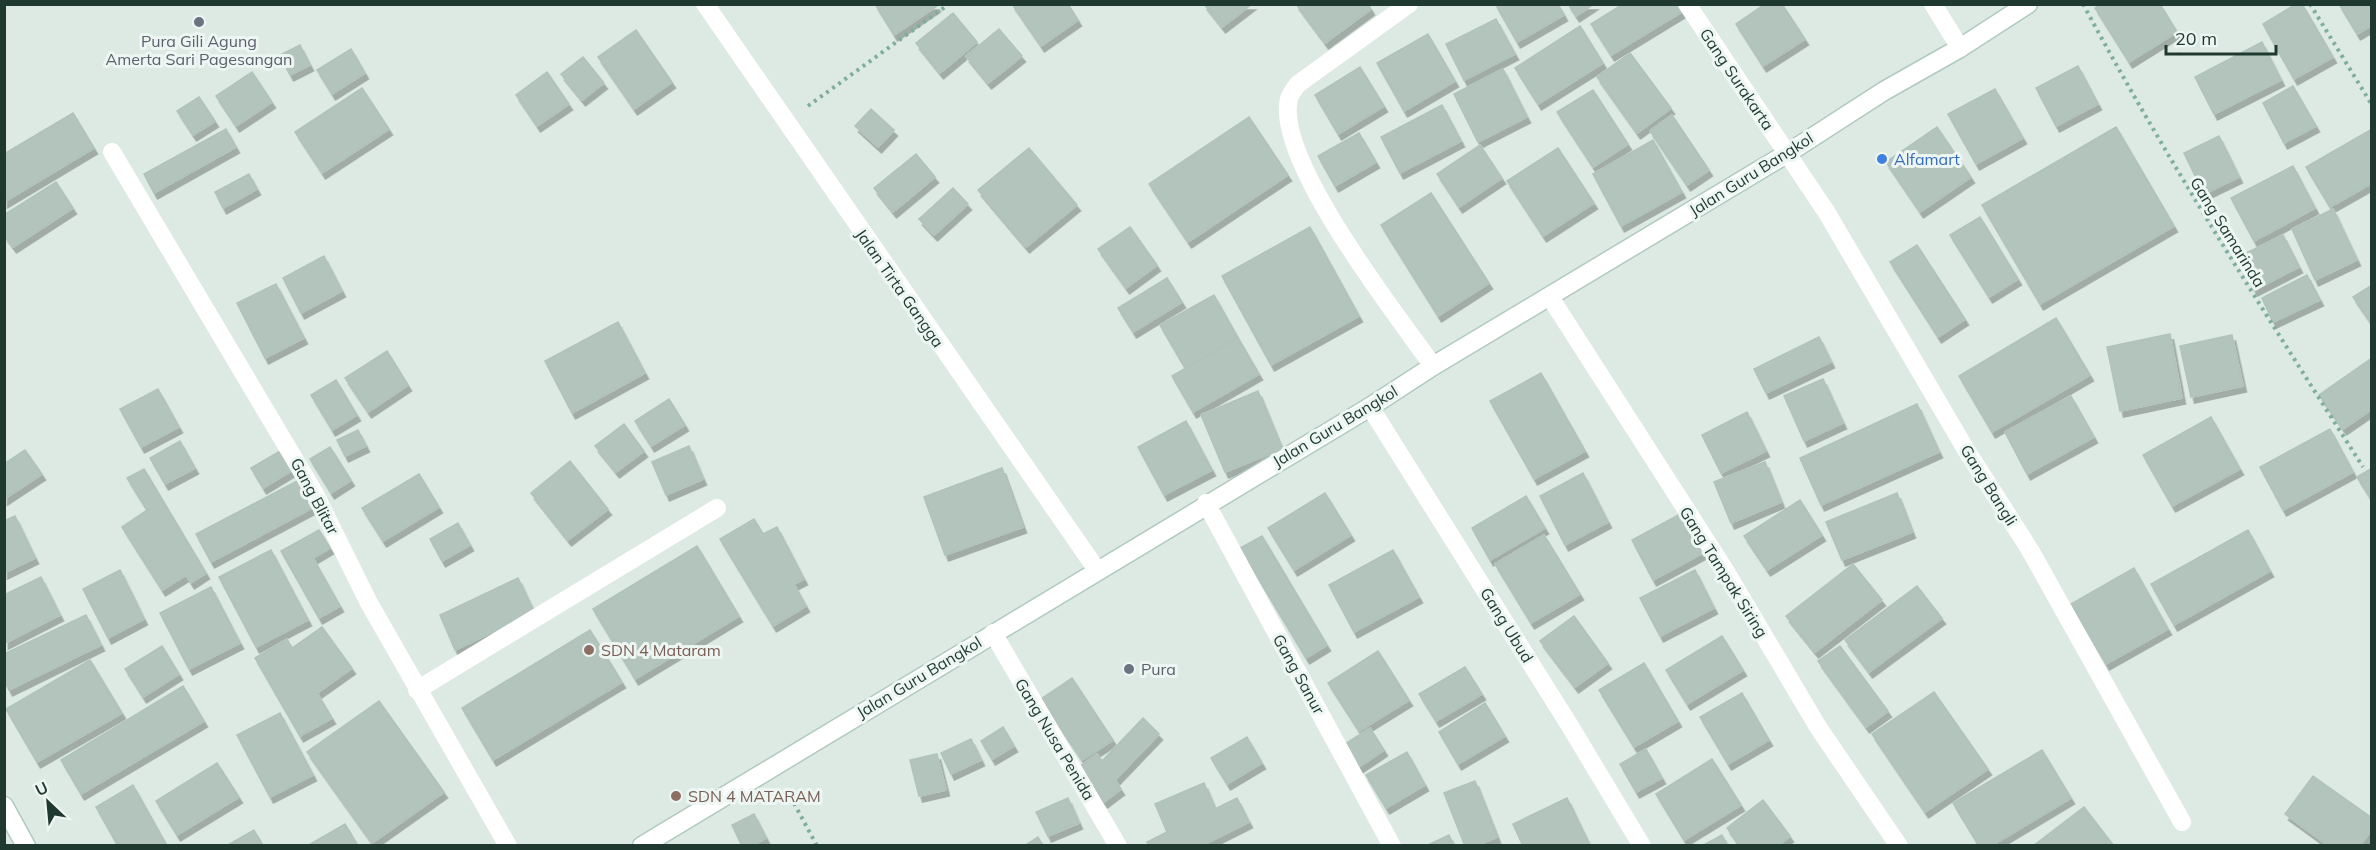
<svg xmlns="http://www.w3.org/2000/svg" width="2376" height="850" font-family="Mulish,sans-serif">
<defs>
<filter id="shadow"><feDropShadow dx="3.5" dy="6" stdDeviation="0" flood-color="#0004"/></filter>
</defs>
<rect width="100%" height="100%" fill="#ddeae4"/>
<g fill="#b3c4bd" stroke="#b0c3bb" stroke-width="1.5" filter="url(#shadow)">
<polygon points="875,4 936,4 937,6 894,35"/>
<polygon points="1012,4 1068,4 1078,20 1041,46"/>
<polygon points="1204,4 1252,4 1222,27"/>
<polygon points="1296,4 1368,4 1371,9 1325,43"/>
<polygon points="1502,4 1558,4 1564,15 1517,42 1497,7"/>
<polygon points="1568,4 1594,4 1576,16"/>
<polygon points="1623,4 1678,4 1683,11 1611,55 1591,24"/>
<polygon points="1765,4 1782,4 1805,39 1763,66 1736,24"/>
<polygon points="2101,4 2160,4 2177,32 2129,62 2095,8"/>
<polygon points="2296,4 2302,4 2333,57 2294,79 2263,24"/>
<polygon points="2339,4 2370,4 2372,25 2357,34"/>
<polygon points="953,13 977,42 940,73 916,43"/>
<polygon points="1496,19 1515,54 1464,80 1446,44"/>
<polygon points="1580,26 1603,63 1538,104 1515,68"/>
<polygon points="999,29 1022,56 988,83 966,56"/>
<polygon points="636,30 672,82 634,109 598,57"/>
<polygon points="1428,34 1455,81 1404,111 1377,63"/>
<polygon points="2262,42 2281,80 2214,114 2195,77"/>
<polygon points="300,45 310,65 290,75 280,55"/>
<polygon points="351,49 365,73 332,94 317,70"/>
<polygon points="1630,53 1671,108 1637,133 1597,77"/>
<polygon points="583,57 604,83 582,100 561,74"/>
<polygon points="2078,66 2098,104 2056,126 2036,88"/>
<polygon points="1360,67 1384,106 1338,134 1315,95"/>
<polygon points="1503,69 1527,117 1478,142 1454,94"/>
<polygon points="252,72 272,102 236,126 216,96"/>
<polygon points="547,72 569,104 537,126 516,95"/>
<polygon points="2293,86 2316,126 2284,143 2263,103"/>
<polygon points="362,88 389,129 322,173 295,132"/>
<polygon points="1995,89 2023,138 1976,164 1948,114"/>
<polygon points="1593,90 1628,144 1593,167 1557,112"/>
<polygon points="199,97 215,121 193,135 177,111"/>
<polygon points="1442,105 1461,141 1400,173 1381,137"/>
<polygon points="871,109 894,130 878,147 855,126"/>
<polygon points="73,113 94,148 4,202 4,154"/>
<polygon points="1672,115 1709,170 1687,185 1650,131"/>
<polygon points="1249,117 1288,175 1188,242 1149,184"/>
<polygon points="1937,127 1971,177 1920,212 1886,162"/>
<polygon points="2116,127 2174,226 2040,304 1982,205"/>
<polygon points="226,129 236,147 154,193 144,174"/>
<polygon points="2372,129 2372,183 2330,207 2306,167"/>
<polygon points="1359,133 1376,162 1335,186 1318,156"/>
<polygon points="2219,136 2239,177 2204,194 2184,153"/>
<polygon points="1653,140 1682,192 1621,226 1593,174"/>
<polygon points="1480,145 1502,178 1459,207 1437,174"/>
<polygon points="1029,148 1077,205 1026,247 978,190"/>
<polygon points="1558,148 1594,203 1543,236 1507,181"/>
<polygon points="916,154 935,177 893,212 874,188"/>
<polygon points="2293,166 2315,208 2254,241 2231,198"/>
<polygon points="249,174 257,189 223,208 215,192"/>
<polygon points="56,182 73,208 13,247 4,235 4,215"/>
<polygon points="953,188 968,204 934,235 919,219"/>
<polygon points="1431,193 1489,283 1438,316 1381,225"/>
<polygon points="2333,209 2357,260 2315,280 2292,229"/>
<polygon points="1980,217 2018,279 1989,297 1950,235"/>
<polygon points="1130,227 1157,265 1126,288 1098,249"/>
<polygon points="1310,227 1359,316 1271,365 1222,276"/>
<polygon points="2283,235 2299,267 2254,290 2238,257"/>
<polygon points="1917,245 1965,319 1938,337 1890,262"/>
<polygon points="324,256 342,291 301,313 283,278"/>
<polygon points="2307,275 2320,300 2273,322 2262,298"/>
<polygon points="1167,278 1182,302 1133,332 1118,308"/>
<polygon points="276,284 304,338 265,358 237,303"/>
<polygon points="2372,285 2372,323 2371,323 2353,297"/>
<polygon points="1214,295 1238,338 1185,368 1160,325"/>
<polygon points="2056,318 2090,375 1992,432 1959,376"/>
<polygon points="618,322 645,373 572,413 545,361"/>
<polygon points="2170,334 2182,398 2120,411 2107,347"/>
<polygon points="2232,335 2243,386 2191,397 2180,346"/>
<polygon points="1819,337 1831,362 1766,393 1754,369"/>
<polygon points="1238,338 1259,374 1193,412 1172,376"/>
<polygon points="387,351 408,385 368,412 345,378"/>
<polygon points="2372,358 2372,409 2343,429 2319,395"/>
<polygon points="1541,373 1585,451 1534,479 1490,401"/>
<polygon points="1823,379 1843,423 1804,441 1784,396"/>
<polygon points="336,380 357,415 332,430 311,395"/>
<polygon points="158,389 179,427 141,447 120,409"/>
<polygon points="1258,391 1282,449 1225,472 1201,415"/>
<polygon points="2071,396 2094,437 2027,474 2005,432"/>
<polygon points="669,399 685,425 651,446 635,421"/>
<polygon points="1917,404 1939,452 1821,505 1800,458"/>
<polygon points="1747,412 1766,451 1721,473 1702,435"/>
<polygon points="2211,417 2240,469 2172,506 2143,455"/>
<polygon points="1186,421 1212,470 1164,495 1138,447"/>
<polygon points="624,424 644,451 616,472 595,446"/>
<polygon points="2330,429 2353,472 2283,510 2260,467"/>
<polygon points="358,430 366,446 345,456 337,440"/>
<polygon points="180,441 195,468 165,484 150,458"/>
<polygon points="689,446 703,479 666,495 652,462"/>
<polygon points="330,447 351,480 331,493 310,459"/>
<polygon points="25,450 42,474 4,499 4,464"/>
<polygon points="280,451 291,471 263,488 251,468"/>
<polygon points="570,461 608,509 568,540 531,493"/>
<polygon points="1765,462 1781,502 1731,523 1714,482"/>
<polygon points="1002,468 1023,527 945,555 924,497"/>
<polygon points="2372,468 2372,501 2357,477"/>
<polygon points="144,469 206,573 191,583 186,575 162,590 122,527 147,510 127,478"/>
<polygon points="1583,473 1608,522 1565,545 1540,496"/>
<polygon points="419,474 439,507 383,541 362,508"/>
<polygon points="301,479 316,506 211,562 196,534"/>
<polygon points="1325,493 1351,535 1294,570 1268,528"/>
<polygon points="1897,493 1912,532 1842,560 1826,522"/>
<polygon points="1526,496 1545,528 1490,560 1472,528"/>
<polygon points="1800,500 1822,535 1767,570 1744,536"/>
<polygon points="1682,513 1703,553 1653,580 1632,540"/>
<polygon points="15,516 35,558 4,573 4,521"/>
<polygon points="754,519 763,534 777,527 804,579 794,584 806,606 773,626 720,539"/>
<polygon points="458,523 470,545 442,561 430,539"/>
<polygon points="319,530 330,548 313,558 340,606 319,618 281,551"/>
<polygon points="2248,530 2270,571 2174,625 2151,584"/>
<polygon points="1544,535 1580,594 1531,623 1495,564"/>
<polygon points="1262,536 1327,645 1306,658 1240,548"/>
<polygon points="697,546 739,616 635,679 593,609"/>
<polygon points="271,550 308,620 256,647 219,577"/>
<polygon points="1393,550 1419,597 1354,632 1329,585"/>
<polygon points="1853,564 1882,600 1815,652 1786,616"/>
<polygon points="2134,568 2168,629 2106,664 2071,604"/>
<polygon points="120,570 144,619 108,638 83,589"/>
<polygon points="1695,570 1714,608 1660,636 1640,598"/>
<polygon points="41,577 60,615 5,643 4,595"/>
<polygon points="518,578 534,612 455,650 440,615"/>
<polygon points="1917,586 1942,618 1869,672 1845,640"/>
<polygon points="211,587 240,643 189,669 160,613"/>
<polygon points="86,615 101,645 9,690 4,680 4,654"/>
<polygon points="1574,616 1608,663 1575,687 1540,641"/>
<polygon points="322,627 352,668 317,693 332,718 300,736 255,658 287,639 292,648"/>
<polygon points="590,630 622,682 493,760 462,708"/>
<polygon points="1722,636 1743,670 1687,704 1666,670"/>
<polygon points="162,646 179,674 143,697 125,669"/>
<polygon points="1840,646 1888,711 1866,727 1818,661"/>
<polygon points="1378,651 1409,700 1359,731 1328,683"/>
<polygon points="90,660 122,713 37,762 6,709"/>
<polygon points="1644,663 1678,721 1634,747 1599,690"/>
<polygon points="1465,667 1482,694 1436,721 1419,694"/>
<polygon points="1072,678 1113,740 1082,760 1041,699"/>
<polygon points="183,686 204,721 81,794 61,760"/>
<polygon points="1934,692 1988,769 1925,812 1872,734"/>
<polygon points="1742,693 1769,740 1728,764 1700,717"/>
<polygon points="379,701 444,792 372,843 307,752"/>
<polygon points="1485,703 1505,736 1458,764 1439,732"/>
<polygon points="280,713 313,775 270,797 237,735"/>
<polygon points="1143,718 1159,734 1115,780 1121,789 1104,802 1079,767 1097,754 1102,761"/>
<polygon points="1003,727 1014,746 992,759 981,741"/>
<polygon points="1370,728 1384,750 1359,767 1345,744"/>
<polygon points="1247,737 1262,763 1227,784 1211,758"/>
<polygon points="971,739 981,760 951,774 941,753"/>
<polygon points="1646,749 1662,778 1636,792 1620,764"/>
<polygon points="2042,750 2071,798 1991,846 1979,846 1953,803"/>
<polygon points="1407,752 1425,785 1386,808 1366,775"/>
<polygon points="937,754 946,790 919,796 910,760"/>
<polygon points="1712,759 1741,805 1684,840 1656,794"/>
<polygon points="217,763 239,797 177,835 156,801"/>
<polygon points="2313,776 2372,818 2372,829 2360,846 2329,846 2285,814"/>
<polygon points="1475,781 1497,837 1475,846 1465,846 1444,793"/>
<polygon points="1204,783 1215,809 1237,798 1249,822 1201,846 1149,846 1147,842 1167,832 1155,804"/>
<polygon points="133,785 167,846 118,846 96,807"/>
<polygon points="1068,798 1079,823 1048,836 1036,812"/>
<polygon points="1567,798 1590,846 1523,846 1513,824"/>
<polygon points="1763,800 1790,836 1778,846 1740,846 1727,828"/>
<polygon points="2084,807 2114,846 2033,846"/>
<polygon points="754,814 766,838 751,846 742,846 732,825"/>
<polygon points="345,824 358,846 307,846"/>
<polygon points="254,830 263,846 226,846"/>
<polygon points="1449,835 1454,846 1426,846"/>
<polygon points="1722,835 1728,846 1702,846"/>
<polygon points="1038,837 1043,846 1024,846"/>
</g>
<g fill="none" stroke-linecap="round" stroke-linejoin="round">
<defs>
<g id="secondary">
<polyline points="4,806 26,846"/>
<polyline points="642,846 1370,407 1433,366 1788,153 1884,91 1960,48 2028,4"/>
</g>
</defs>
<use href="#secondary" stroke="#b0cac0" stroke-width="21"/>
<g stroke="#7dae9e" stroke-width="4" stroke-dasharray="3 4.5" stroke-linecap="butt">
<path d="M2083 4C2169 164 2266 315 2363 467"/>
<polyline points="2310,4 2372,105"/>
<polyline points="808,106 949,4"/>
<polyline points="787,790 817,846"/>
</g>
<g stroke="#fff" stroke-width="18">
<polyline points="705,4 1097,570"/>
<path d="M1409 4 1298 84C1295 88 1290 94 1289 99 1274 159 1397 315 1433 366"/>
<polyline points="1687,4 1827,213 1965,448 2030,550 2182,822"/>
<polyline points="1933,4 1960,48"/>
<polyline points="112,152 314,492 369,603 508,846"/>
<polyline points="1550,297 1725,570 1818,727 1899,846"/>
<polyline points="1370,407 1570,726 1642,846"/>
<polyline points="1206,503 1392,846"/>
<polyline points="993,633 1118,846"/>
<polyline points="417,690 717,508"/>
</g>
<use href="#secondary" stroke="#fff" stroke-width="18"/>
</g>
<g fill="#6b7280" stroke="#edf6f2" stroke-width="2">
<circle cx="199" cy="22" r="6"/>
<circle cx="1129" cy="669" r="6"/>
</g>
<circle fill="#3f7fe0" stroke="#edf6f2" stroke-width="2" cx="1882" cy="159" r="6"/>
<g fill="#8d6e63" stroke="#edf6f2" stroke-width="2">
<circle cx="589" cy="650" r="6"/>
<circle cx="676" cy="796" r="6"/>
</g>
<g text-anchor="middle" stroke-width="6" stroke-linejoin="round" paint-order="stroke">
<g font-size="16" fill="#5b616d" stroke="#edf6f2">
<text x="199" y="47">Pura Gili Agung<tspan x="199" dy="18">Amerta Sari Pagesangan</tspan></text>
<text x="1141" y="675" text-anchor="start">Pura</text>
</g>
<g font-size="16" fill="#1f3931" stroke="#edf6f2">
<text transform="translate(1737 79) rotate(56)" y="6">Gang Surakarta</text>
<text transform="translate(1751 174) rotate(-32)" y="6">Jalan Guru Bangkol</text>
<text transform="translate(2228 232) rotate(58)" y="6">Gang Samarinda</text>
<text transform="translate(900 288) rotate(55)" y="6">Jalan Tirta Gangga</text>
<text transform="translate(1335 426) rotate(-31)" y="6">Jalan Guru Bangkol</text>
<text transform="translate(1989 485) rotate(58)" y="6">Gang Bangli</text>
<text transform="translate(315 496) rotate(62)" y="6">Gang Blitar</text>
<text transform="translate(1724 572) rotate(58)" y="6">Gang Tampak Siring</text>
<text transform="translate(1507 625) rotate(58)" y="6">Gang Ubud</text>
<text transform="translate(1299 674) rotate(61)" y="6">Gang Sanur</text>
<text transform="translate(919 677) rotate(-31)" y="6">Jalan Guru Bangkol</text>
<text transform="translate(1055 739) rotate(59)" y="6">Gang Nusa Penida</text>
</g>
<g font-size="16" fill="#366cbe" stroke="#edf6f2" text-anchor="start">
<text x="1894" y="165">Alfamart</text>
</g>
<g font-size="16" fill="#785e54" stroke="#edf6f2" text-anchor="start">
<text x="601" y="656">SDN 4 Mataram</text>
<text x="688" y="802">SDN 4 MATARAM</text>
</g>
</g>
<rect width="2376" height="850" fill="none" stroke="#1f3931" stroke-width="12"/>
<g transform="translate(48 802) rotate(334)" stroke="#edf6f2" stroke-width="4.5" paint-order="stroke">
<path d="M0-4.5L10 22L0 15L-10 22Z" fill="#1f3931"/>
<text y="-9" font-size="16" font-weight="bold" text-anchor="middle" fill="#1f3931">U</text>
</g>
<path d="M2166 45v9h110v-9" fill="none" stroke="#1f3931" stroke-width="3"/>
<text x="2175" y="45" font-size="18" fill="#1f3931" stroke="#edf6f2" stroke-width="4.5" paint-order="stroke">20 m</text>
</svg>
